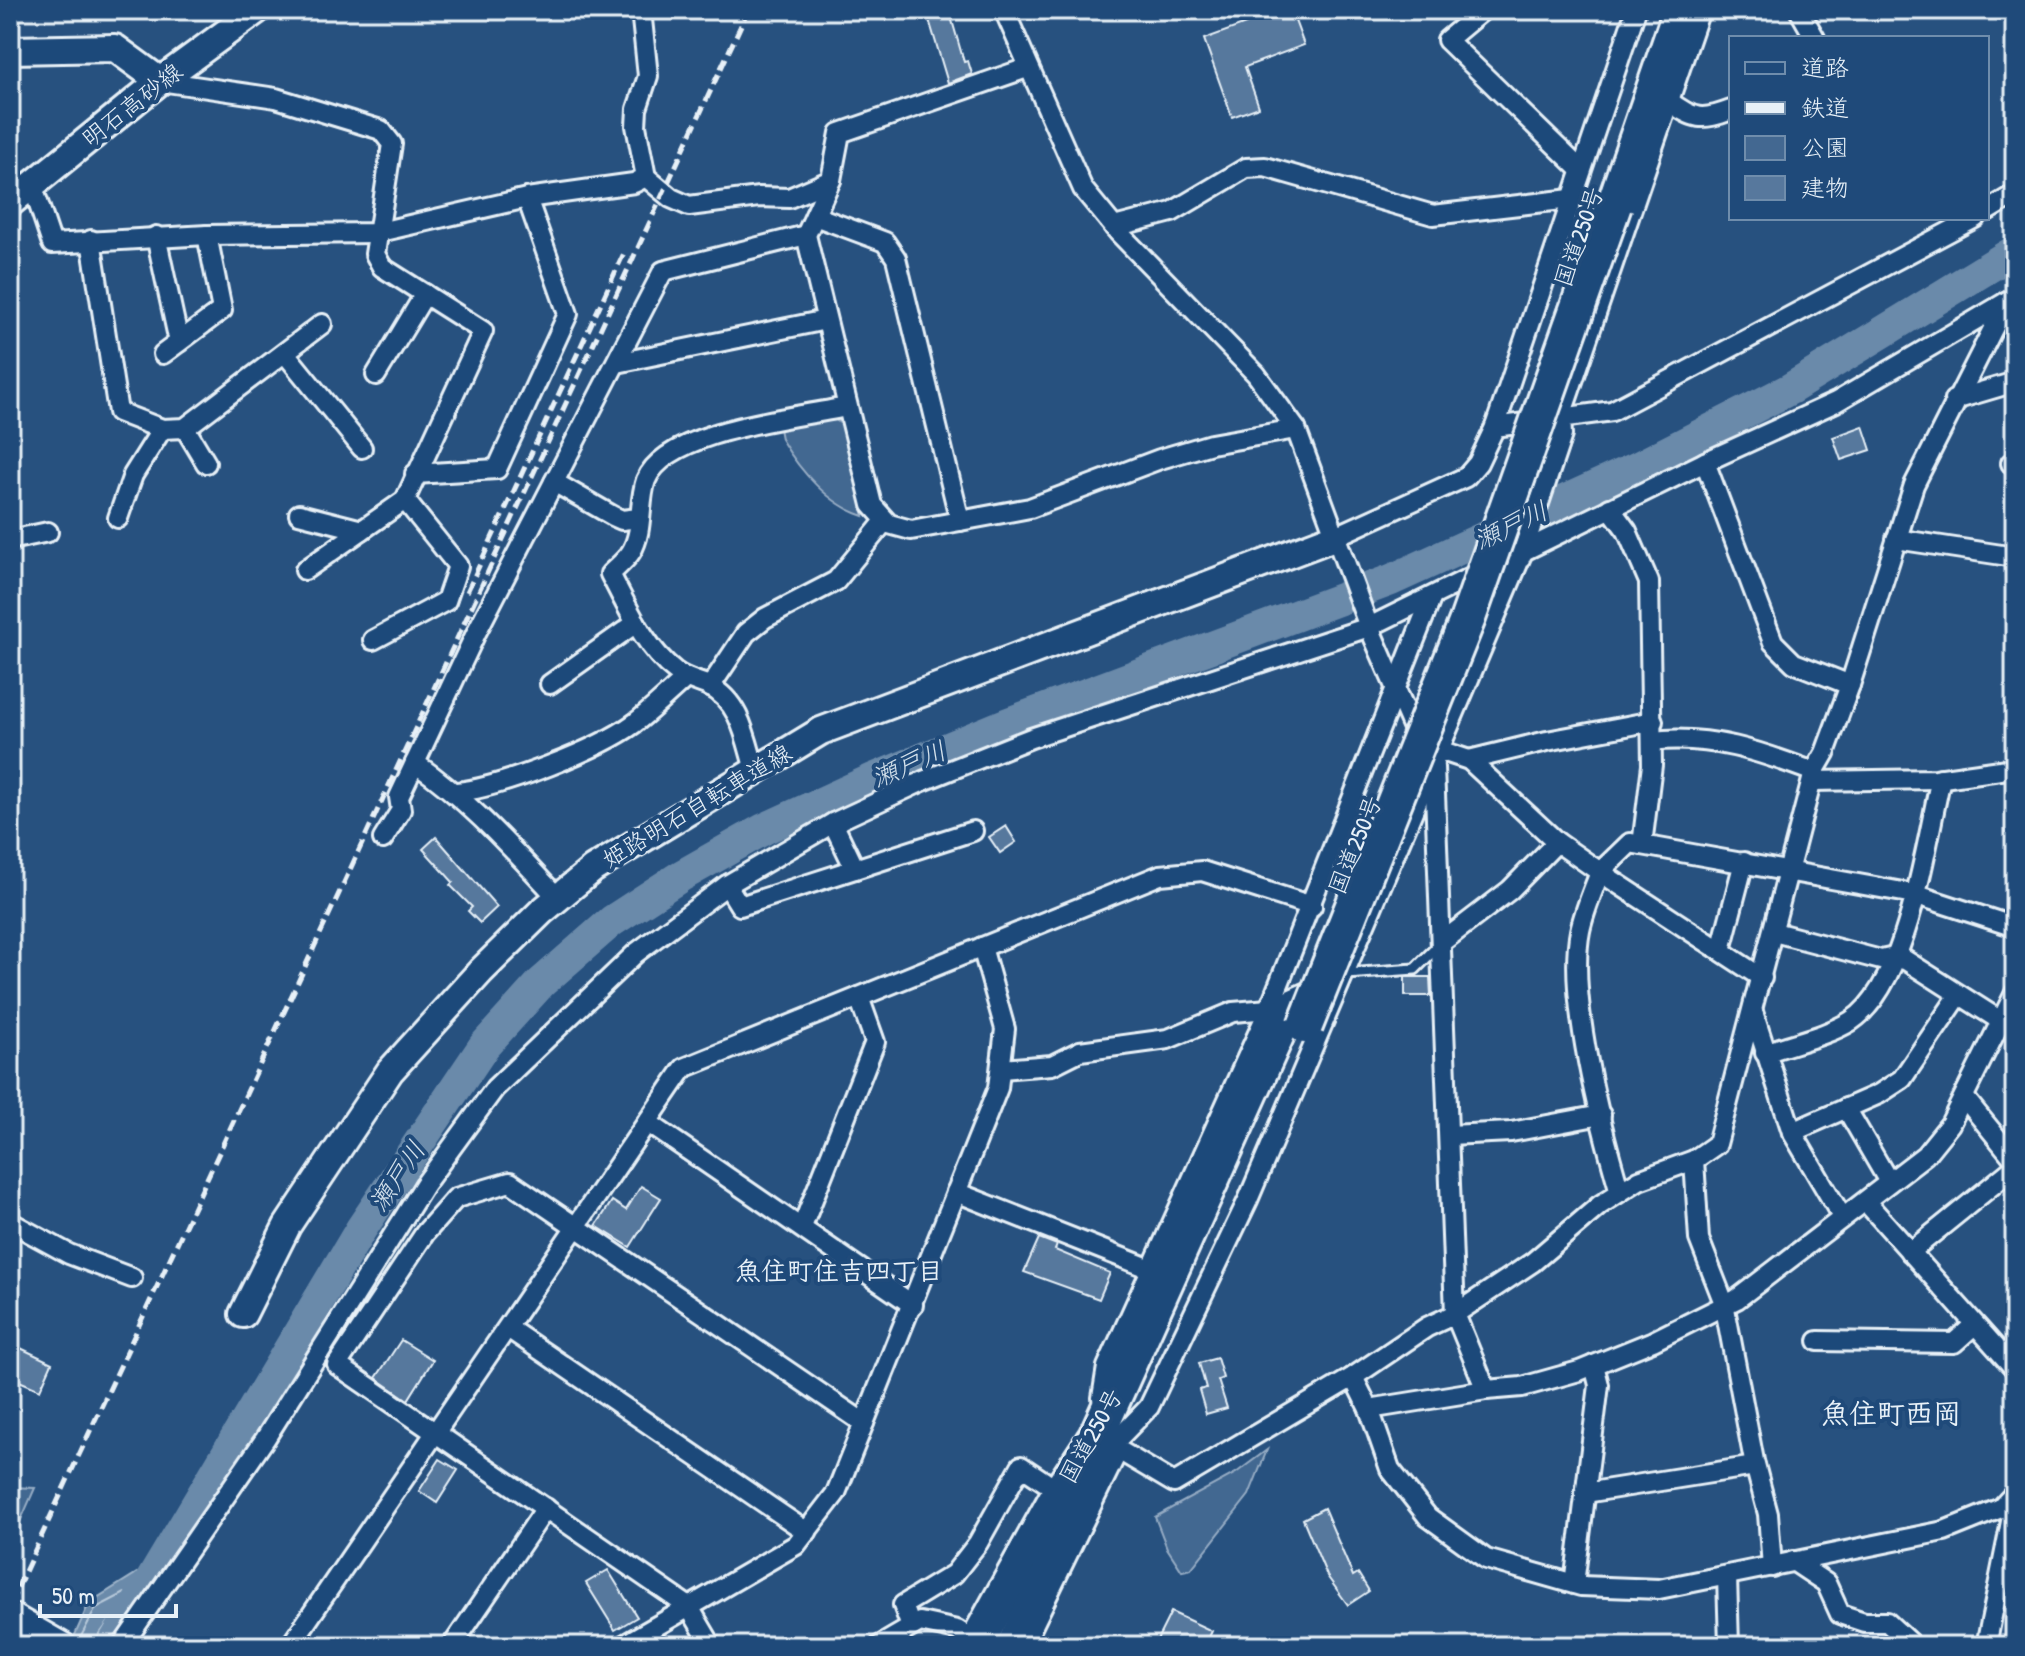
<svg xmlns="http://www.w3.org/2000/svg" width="2025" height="1656" font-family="'Patrick Hand','Klee One',sans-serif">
<rect width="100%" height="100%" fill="#27517f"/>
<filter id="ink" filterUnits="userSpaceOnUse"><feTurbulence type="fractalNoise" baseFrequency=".0125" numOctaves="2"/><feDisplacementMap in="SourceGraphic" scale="16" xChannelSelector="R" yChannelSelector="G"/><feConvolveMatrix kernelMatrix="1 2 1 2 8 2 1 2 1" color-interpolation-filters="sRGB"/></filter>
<g filter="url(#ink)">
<g fill="#436891" stroke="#96acc4" stroke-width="2">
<path d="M831 416 842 425 864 516C829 505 800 471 781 439L779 428Z"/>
<polygon points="1267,1450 1249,1495 1191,1569 1182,1571 1167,1548 1155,1517 1236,1473"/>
<polygon points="10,1487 35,1488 10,1545"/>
</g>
<polygon fill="#6b8aaa" stroke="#9db3c9" stroke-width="2" points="137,1573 151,1579 100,1646 63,1646 75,1635 89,1603"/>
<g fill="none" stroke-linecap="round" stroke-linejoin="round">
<polyline stroke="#b6c8d9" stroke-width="2" points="77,1644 96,1608 125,1593 126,1598 96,1639 95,1646"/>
<polyline stroke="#6b8aaa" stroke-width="32" points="112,1646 361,1229 484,1046 541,983 612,921 681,876 764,829 873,779 1006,724 1391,580 1638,467 1790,389 2015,251"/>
</g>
<g fill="#57789d" stroke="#e8f1f8" stroke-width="2">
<polygon points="937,10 949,10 964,62 968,61 972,74 948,83 927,13"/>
<polygon points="1241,10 1291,10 1304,45 1245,67 1259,107 1232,117 1204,39 1246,24"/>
<polygon points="1863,426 1871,450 1841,460 1833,437"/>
<polygon points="1006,826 1016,842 1000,853 989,837"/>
<polygon points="436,837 497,907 480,923 468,911 472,907 450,885 453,882 423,849"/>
<polygon points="1405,977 1430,977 1431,996 1405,996"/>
<polygon points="641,1186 661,1198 630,1247 596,1226 612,1201 626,1210"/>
<polygon points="1039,1238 1057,1245 1055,1250 1110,1273 1099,1299 1024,1272"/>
<polygon points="401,1340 433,1360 408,1400 376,1378"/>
<polygon points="10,1343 52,1363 40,1390 10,1377"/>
<polygon points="1217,1358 1223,1378 1218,1380 1227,1408 1206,1414 1199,1390 1206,1388 1199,1363"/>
<polygon points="440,1459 458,1470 437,1503 419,1491"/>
<polygon points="1324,1508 1353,1576 1358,1573 1369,1591 1348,1605 1327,1576 1303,1519"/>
<polygon points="608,1570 637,1617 615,1630 586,1583"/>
<polygon points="1171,1612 1212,1631 1205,1646 1154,1646"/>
</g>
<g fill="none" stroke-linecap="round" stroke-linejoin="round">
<defs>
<polyline id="lane" points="1347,974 1415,969 1440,944"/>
<g id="street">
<polyline points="641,10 648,76 637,109 636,126 646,177"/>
<polyline points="1004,10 1083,189 1119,233 1256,374 1296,429 1369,627 1426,758 1434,767 1455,1314 1486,1390 1522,1387 1579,1371 1653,1341 1737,1299 1925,1155 1950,1124 2015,993"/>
<polyline points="1483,10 1447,40 1581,170"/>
<polyline points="1799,10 1815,38"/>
<polyline points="1027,68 840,133 831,180 806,235 872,505 889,524 911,530 1030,508 1160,459 1211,444 1296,429"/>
<polyline points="160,81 276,98 381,130 392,144 375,254 382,267 483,331 405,500 305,570"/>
<path d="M1669 101C1694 120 1702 121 1731 110"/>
<polyline points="32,184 52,244 207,235 375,233 527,198 634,183 646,177 671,198 689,206 759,197 789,198 831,180"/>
<polyline points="1987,211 2015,194"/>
<polyline points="815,216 885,242 896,258 960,521"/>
<polyline points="1114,227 1172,212 1246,168 1265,167 1433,215 1571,199"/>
<polyline points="156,236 179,342"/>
<polyline points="91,240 118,412 162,429 185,428 322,324"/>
<polyline points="285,353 362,448"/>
<polyline points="163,354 222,310 207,235"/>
<polyline points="617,363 826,320"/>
<polyline points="376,375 425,294"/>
<polyline points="1954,400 2015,382"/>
<polyline points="1495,427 1612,411 1975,218"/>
<polyline points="185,428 206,463"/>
<polyline points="1705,462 1773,642 1794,663 1850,685"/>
<polyline points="2011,463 2015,464"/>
<polyline points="415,474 497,469 568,314 527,198"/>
<polyline points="554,482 613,516 622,520 639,518"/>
<polyline points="1610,508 1627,531 1649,582 1652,765 1642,845"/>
<polyline points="299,514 362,530"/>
<polyline points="118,518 133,475 162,429"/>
<polyline points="1334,537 1466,477 1478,463 1495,427 1636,10"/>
<polyline points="1896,539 2015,557"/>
<polyline points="10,540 48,532"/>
<polyline points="373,640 446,601 458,566 405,500"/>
<polyline points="550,684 636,623"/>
<polyline points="710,687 746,633 765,618 836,581 885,521"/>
<path d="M1652 741C1710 734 1761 752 1814 772"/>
<polyline points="1439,750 1469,760 1557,842 1600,872 1630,843 1642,845 1914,894 2015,927"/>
<polyline points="1469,760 1547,741 1653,721"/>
<path d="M415 763C471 802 512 849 558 898"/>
<path d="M755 770C746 740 741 702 709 686 697 681 685 679 675 671 645 648 627 606 610 574 617 567 626 560 631 552 644 531 638 502 646 480 667 429 796 418 846 407"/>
<polyline points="1812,781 1936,779 2015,768"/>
<path d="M457 792C502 787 598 750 635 723 653 709 669 693 686 678"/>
<polyline points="833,823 855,869"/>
<polyline points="383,839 401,810 399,797 477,631 663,271 806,235"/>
<polyline points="727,885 740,906 973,831"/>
<polyline points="1774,932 1881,960 1899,956 2001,1021"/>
<polyline points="1442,942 1510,890 1557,842"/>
<polyline points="1721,950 1744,862"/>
<polyline points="1753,1012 1792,1132 1842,1217"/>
<path d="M1765 1053C1792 1043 1827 1036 1851 1021 1908 984 1926 842 1941 778"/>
<polyline points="1001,1069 1052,1065 1080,1051 1168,1039 1233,1012 1269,1009 1320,986"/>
<polyline points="1964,1097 2015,1160"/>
<polyline points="1846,1108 1889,1182"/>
<polyline points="647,1122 913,1305"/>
<polyline points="1792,1132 1879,1094 1902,1079 1959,995"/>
<polyline points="1449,1135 1511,1132 1601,1115"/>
<polyline points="1694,1160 1699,1239 1724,1303 1754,1461 1768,1514 1772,1567"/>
<polyline points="956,1192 1151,1269"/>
<path d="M1620 1192C1601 1127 1567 996 1580 931 1584 911 1593 891 1600 872L1762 978"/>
<polyline points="1866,1202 2015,1369"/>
<polyline points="10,1222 69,1254 132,1278"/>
<polyline points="802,1227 875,1042 859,997"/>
<polyline points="1910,1252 2015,1167"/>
<polyline points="508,1328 807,1532"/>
<polyline points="1818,1341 1954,1343 1974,1325"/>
<polyline points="1353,1377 1369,1409 1390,1469 1428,1517 1486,1559 1581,1586 1659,1589 1944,1531 2001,1508 2015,1493"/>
<polyline points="1102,1398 1107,1367 1269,1009 1431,599"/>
<polyline points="1369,1409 1486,1390"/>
<polyline points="1105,1442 1174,1483 1353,1377 1427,1327 1455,1314 1533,1262 1600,1205 1639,1180 1694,1160 1717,1144 1814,772 1825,753 1850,685 1914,485 2007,301"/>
<polyline points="1112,1445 1149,1407 1248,1200 1522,554 1562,435 1561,416 1700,10"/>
<polyline points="1585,1493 1755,1466"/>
<polyline points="1793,1561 1826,1583 1840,1614 1864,1622 1887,1622 1913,1646"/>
<polyline points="1727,1576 1729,1646"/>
<polyline points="1574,1584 1599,1385 1594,1365"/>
<polyline points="911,1627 903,1605 954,1574 978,1543 1021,1466 1060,1492"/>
<polyline points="122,1646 265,1439 425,1184 495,1088 636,953 727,885 833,823 923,781 1031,738 1369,627 1705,462 1836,402 2006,302"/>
<polyline points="290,1646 684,1068 1160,875 1202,871 1312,906"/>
<polyline points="452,1646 546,1508"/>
<polyline points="622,1646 796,1545 836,1493 998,1088 1005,1029 982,947"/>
<polyline points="712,1646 689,1607 337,1365 425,1233 456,1198 510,1182 864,1423"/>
<polyline points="879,1646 920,1622 957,1630 981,1645"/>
<polyline points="1986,1646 2015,1502"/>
</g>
<g id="secondary">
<polyline points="10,50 115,48 160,81"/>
<polyline points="10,203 160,81 257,10"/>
<polyline points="243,1314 287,1226 390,1071 481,971 541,912 593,869 821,731 1334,537"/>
<polyline points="10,1616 62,1646"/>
</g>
<g id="highway">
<polyline points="1614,205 1681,10"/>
<polyline points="975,1646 1060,1492 1096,1437 1285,1016"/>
<polyline points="1014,1646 1109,1451"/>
</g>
</defs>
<use href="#lane" stroke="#e8f1f8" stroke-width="15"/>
<use href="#street" stroke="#e8f1f8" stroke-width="24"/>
<use href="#secondary" stroke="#e8f1f8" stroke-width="32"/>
<use href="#highway" stroke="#e8f1f8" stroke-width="40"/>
<use href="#lane" stroke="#1f4a7a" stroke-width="9"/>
<use href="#street" stroke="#1f4a7a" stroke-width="18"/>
<use href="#secondary" stroke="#1f4a7a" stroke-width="26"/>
<use href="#highway" stroke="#1f4a7a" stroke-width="34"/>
<g stroke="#e8f1f8" stroke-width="5" stroke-dasharray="12 6" stroke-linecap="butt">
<polyline points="467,592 625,251"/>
<polyline points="10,1604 748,10"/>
<polyline points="2011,1646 2015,1625"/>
</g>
<defs>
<polyline id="highway-bridge" points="1305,1026 1468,618 1614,205"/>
</defs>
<use href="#highway-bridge" stroke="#e8f1f8" stroke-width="40" stroke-linecap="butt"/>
<use href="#highway-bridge" stroke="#1f4a7a" stroke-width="34"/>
</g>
</g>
<g text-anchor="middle" stroke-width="8" stroke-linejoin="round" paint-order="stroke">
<g font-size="24" fill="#e8f1f8" stroke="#1f4a7a">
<text transform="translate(132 105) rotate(-38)" y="8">明石高砂線</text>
<text transform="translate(1579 237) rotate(-71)" y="8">国道250号</text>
<text transform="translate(697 806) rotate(-31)" y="8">姫路明石自転車道線</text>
<text transform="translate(1355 845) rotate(-68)" y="8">国道250号</text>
<text transform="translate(1091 1436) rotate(-61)" y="8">国道250号</text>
</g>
<g font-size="26" font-style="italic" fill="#d5e2ec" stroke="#1f4a7a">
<text transform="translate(1511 525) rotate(-25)" y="9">瀬戸川</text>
<text transform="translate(909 764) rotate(-23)" y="9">瀬戸川</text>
<text transform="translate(397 1176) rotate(-56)" y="9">瀬戸川</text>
</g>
<g font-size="26" font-weight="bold" fill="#e8f1f8" stroke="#1f4a7a">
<text x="839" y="1280">魚住町住吉四丁目</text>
</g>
<g font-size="28" font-weight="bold" fill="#e8f1f8" stroke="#1f4a7a">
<text x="1891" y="1423">魚住町西岡</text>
</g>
</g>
<rect width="2025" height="1656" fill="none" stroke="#1f4a7a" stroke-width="40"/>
<rect x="20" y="20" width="1985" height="1616" fill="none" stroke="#e8f1f8" stroke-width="3" filter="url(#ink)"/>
<rect x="1729" y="36" width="260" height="184" fill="#1f4a7a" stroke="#6f8dac" stroke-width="2"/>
<rect x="1745" y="62" width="40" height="12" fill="#1f4a7a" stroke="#6f8dac" stroke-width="2"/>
<text x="1801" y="76" font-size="24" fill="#e8f1f8">道路</text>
<rect x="1745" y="102" width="40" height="12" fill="#e8f1f8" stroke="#6f8dac" stroke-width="2"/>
<text x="1801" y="116" font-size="24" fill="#e8f1f8">鉄道</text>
<rect x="1745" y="136" width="40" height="24" fill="#436891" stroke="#6f8dac" stroke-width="2"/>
<text x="1801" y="156" font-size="24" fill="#e8f1f8">公園</text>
<rect x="1745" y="176" width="40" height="24" fill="#57789d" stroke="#6f8dac" stroke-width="2"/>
<text x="1801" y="196" font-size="24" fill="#e8f1f8">建物</text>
<path d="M40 1604v12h136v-12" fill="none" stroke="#e8f1f8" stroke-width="4"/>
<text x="52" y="1604" font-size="24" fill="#e8f1f8" stroke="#1f4a7a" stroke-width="6" paint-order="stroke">50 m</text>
</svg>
